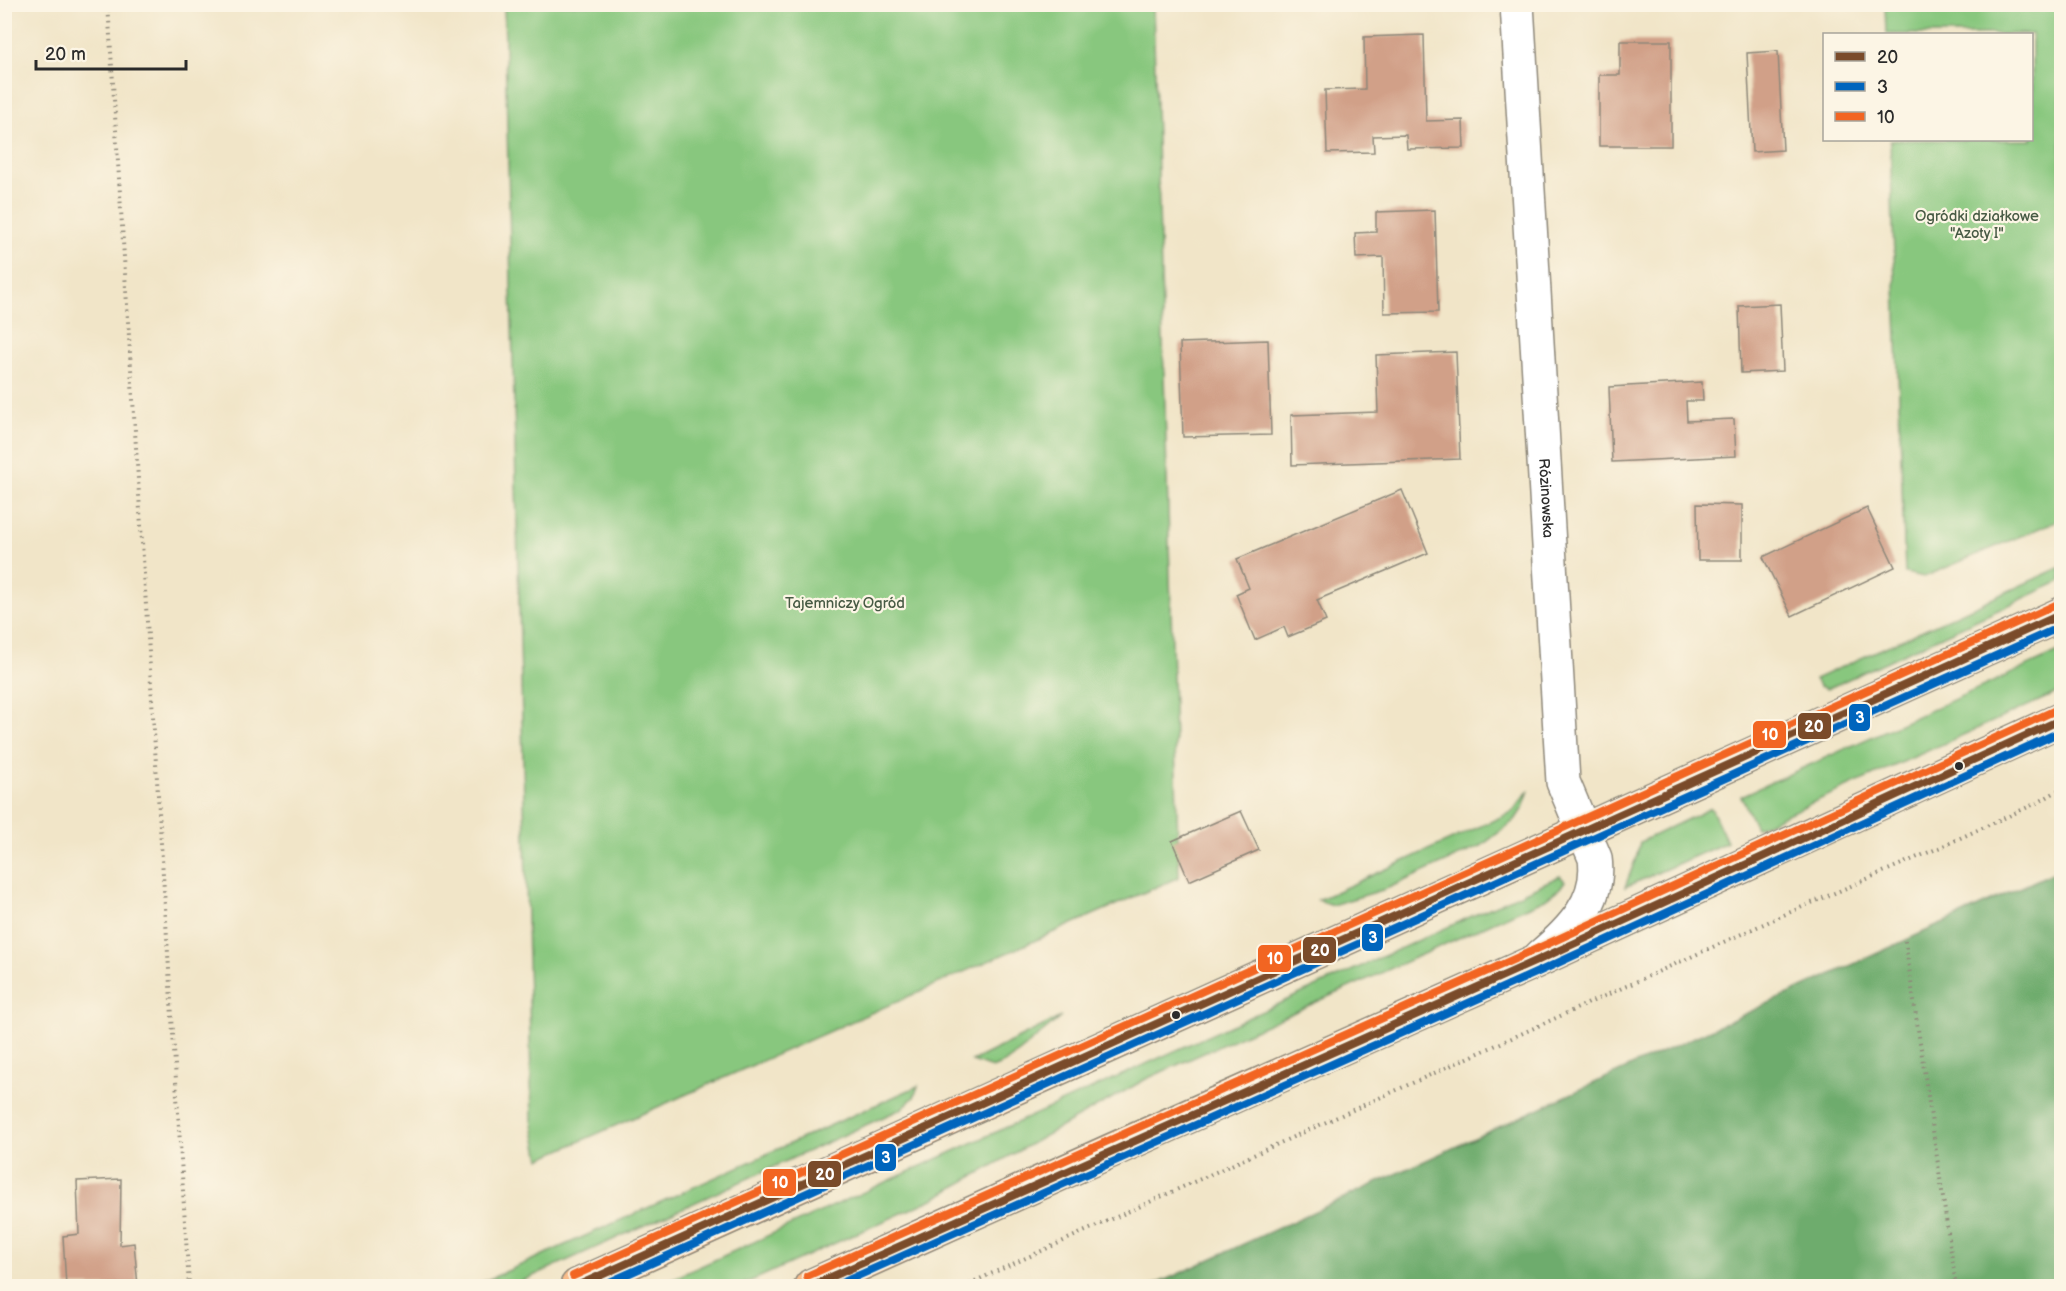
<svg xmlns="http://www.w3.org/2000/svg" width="2066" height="1291" font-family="'Balsamiq Sans',sans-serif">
<rect width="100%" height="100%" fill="#fcf5e5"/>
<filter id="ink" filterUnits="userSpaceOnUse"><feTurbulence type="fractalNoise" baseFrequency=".0167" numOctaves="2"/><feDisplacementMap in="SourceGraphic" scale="12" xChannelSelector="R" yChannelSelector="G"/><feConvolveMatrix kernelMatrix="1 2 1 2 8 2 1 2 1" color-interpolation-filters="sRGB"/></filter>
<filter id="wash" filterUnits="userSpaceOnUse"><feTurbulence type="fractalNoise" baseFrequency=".008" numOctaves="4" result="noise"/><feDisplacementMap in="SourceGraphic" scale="24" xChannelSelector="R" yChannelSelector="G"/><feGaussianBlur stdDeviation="1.35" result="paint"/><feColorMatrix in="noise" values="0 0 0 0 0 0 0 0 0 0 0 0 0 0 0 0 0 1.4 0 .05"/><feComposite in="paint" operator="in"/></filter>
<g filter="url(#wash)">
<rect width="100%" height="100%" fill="#f1e5c8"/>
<g fill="#88c77e" stroke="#5a7954" stroke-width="1.5">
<polygon points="504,5 1153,5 1179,877 540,1159 532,1120"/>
<polygon points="1885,5 2061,5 2061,519 1924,577 1905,573 1890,140 2032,140 2032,34 1886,34"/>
<polygon points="2061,567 2061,581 1827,689 1819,686 1815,679"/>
<polygon points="2061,651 2061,691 1756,828 1741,796"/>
<polygon points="1529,790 1523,808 1515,820 1481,846 1386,889 1332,905 1318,900 1512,812"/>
<polygon points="1711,808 1727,842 1625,887 1636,858 1640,842"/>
<polygon points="1560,876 1565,881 1560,888 1545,899 1146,1079 933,1199 740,1286 657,1286"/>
<polygon points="1061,1017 1019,1052 1004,1063 992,1068 972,1061"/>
<polygon points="918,1086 914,1097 901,1109 511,1286 474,1286"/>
</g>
<polygon fill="#6eac6d" stroke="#4c6c4c" stroke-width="1.5" points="2061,869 2061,1286 1152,1286"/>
<g id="blocks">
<g fill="#d1a088">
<polygon points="1424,35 1426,121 1463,120 1464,148 1407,149 1406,135 1373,136 1374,152 1327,153 1325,90 1365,89 1364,37"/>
<polygon points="1620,41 1671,41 1671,146 1599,146 1599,75 1620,75"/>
<polygon points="1778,51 1783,150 1752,152 1747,53"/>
<polygon points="1435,210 1438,312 1384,313 1383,257 1356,258 1355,233 1376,232 1376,212"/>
<polygon points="1780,304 1783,371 1741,373 1739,306"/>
<polygon points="1268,340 1271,435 1183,437 1180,343"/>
<polygon points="1456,352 1460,459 1292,465 1291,415 1378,412 1376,355"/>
<polygon points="1702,382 1703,401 1686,401 1687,421 1734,419 1736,456 1612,462 1609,387"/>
<polygon points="1402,490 1428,553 1317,600 1326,621 1288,637 1284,627 1255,640 1236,594 1249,588 1237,559"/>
<polygon points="1697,504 1742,505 1742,560 1698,560"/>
<polygon points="1867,508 1895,567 1792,616 1763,557"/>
<polygon points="1241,811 1259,850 1189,881 1172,841"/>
<polygon points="121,1179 120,1245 134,1243 138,1286 66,1286 63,1236 79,1234 77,1181"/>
</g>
</g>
</g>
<g filter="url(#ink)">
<use href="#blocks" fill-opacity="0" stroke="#8e887a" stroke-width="1.5"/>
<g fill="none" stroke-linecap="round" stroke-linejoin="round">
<defs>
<g id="minor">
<path id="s1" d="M1517 4 1563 782 1595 858C1601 901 1571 931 1541 956"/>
</g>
<g id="primary">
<polyline points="577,1286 2062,614"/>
<polyline points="811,1286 1106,1153 1534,962 2062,719"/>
</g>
</defs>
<use href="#minor" stroke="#8e887a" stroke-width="36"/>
<use href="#primary" stroke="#8e887a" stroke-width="36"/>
<g stroke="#8e887a" stroke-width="4" stroke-dasharray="1.5 4.5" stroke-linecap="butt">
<polyline points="108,4 189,1286"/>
<polyline points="1905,941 1956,1286"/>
<polyline points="964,1286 1779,917 1934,850 2039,802 2062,788"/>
</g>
<use href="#minor" stroke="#fff" stroke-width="33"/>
<use href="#primary" stroke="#f9bc8a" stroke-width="33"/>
<defs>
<g id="bus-1">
<polyline points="577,1286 2062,614"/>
<polyline points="811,1286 1534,962 2062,719"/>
</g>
<g id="bus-2">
<polyline points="601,1286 2062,626"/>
<polyline points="835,1286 1538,972 2062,731"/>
</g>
<g id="bus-3">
<polyline points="573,1276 2058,604"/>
<polyline points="807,1276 1530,952 2058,709"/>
</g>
</defs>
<use href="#bus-1" stroke="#fcf5e5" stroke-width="12"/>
<use href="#bus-2" stroke="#fcf5e5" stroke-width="12"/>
<use href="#bus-3" stroke="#fcf5e5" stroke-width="12"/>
<use href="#bus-1" stroke="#7a4b2a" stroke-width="8"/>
<use href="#bus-2" stroke="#0065bd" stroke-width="8"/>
<use href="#bus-3" stroke="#f26522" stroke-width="8"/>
</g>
</g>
<g fill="#2b2b2b" stroke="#fcf5e5" stroke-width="2">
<circle cx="1959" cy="766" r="5"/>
<circle cx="1176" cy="1015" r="5"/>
</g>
<g text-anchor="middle" stroke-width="4.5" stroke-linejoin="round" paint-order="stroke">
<g font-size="15" fill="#475a44" stroke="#fcf5e5">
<text x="1977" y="221">Ogródki działkowe<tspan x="1977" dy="17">"Azoty I"</tspan></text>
<text x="845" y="608">Tajemniczy Ogród</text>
</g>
<g font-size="15" fill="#2b2b2b" stroke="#fcf5e5">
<text dy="5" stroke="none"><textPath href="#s1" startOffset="495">Rózinowska</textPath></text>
</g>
</g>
<g stroke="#fcf5e5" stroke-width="2">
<rect x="1848" y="703" width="23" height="29" rx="6" fill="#0065bd"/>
<rect x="1797" y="712" width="35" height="28" rx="6" fill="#7a4b2a"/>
<rect x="1752" y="720" width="35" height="29" rx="6" fill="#f26522"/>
<rect x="1361" y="923" width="23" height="29" rx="6" fill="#0065bd"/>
<rect x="1302" y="936" width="35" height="28" rx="6" fill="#7a4b2a"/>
<rect x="1257" y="944" width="35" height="29" rx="6" fill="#f26522"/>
<rect x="874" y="1143" width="23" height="29" rx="6" fill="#0065bd"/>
<rect x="807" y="1160" width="35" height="28" rx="6" fill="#7a4b2a"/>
<rect x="762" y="1168" width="35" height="29" rx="6" fill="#f26522"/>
</g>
<g font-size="16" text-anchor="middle" font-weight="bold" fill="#fff">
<text x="1860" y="723">3</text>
<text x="1814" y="732">20</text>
<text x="1770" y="740">10</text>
<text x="1373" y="943">3</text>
<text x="1320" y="956">20</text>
<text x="1275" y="964">10</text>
<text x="886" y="1163">3</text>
<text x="825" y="1180">20</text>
<text x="780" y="1188">10</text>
</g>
<rect width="2066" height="1291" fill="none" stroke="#fcf5e5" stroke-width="24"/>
<rect x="1823" y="33" width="210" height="108" fill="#fcf5e5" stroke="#a8a49b" stroke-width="1.5"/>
<rect x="1835" y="52" width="30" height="9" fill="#7a4b2a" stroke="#a8a49b" stroke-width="1.5"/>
<text x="1877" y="63" font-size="18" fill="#2b2b2b">20</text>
<rect x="1835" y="82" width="30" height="9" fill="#0065bd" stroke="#a8a49b" stroke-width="1.5"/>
<text x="1877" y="93" font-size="18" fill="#2b2b2b">3</text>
<rect x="1835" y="112" width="30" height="9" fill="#f26522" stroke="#a8a49b" stroke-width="1.5"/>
<text x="1877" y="123" font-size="18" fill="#2b2b2b">10</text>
<path d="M36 60v9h150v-9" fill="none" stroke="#2b2b2b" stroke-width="3"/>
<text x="45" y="60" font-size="18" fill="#2b2b2b" stroke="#fcf5e5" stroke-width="4.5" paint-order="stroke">20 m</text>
</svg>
